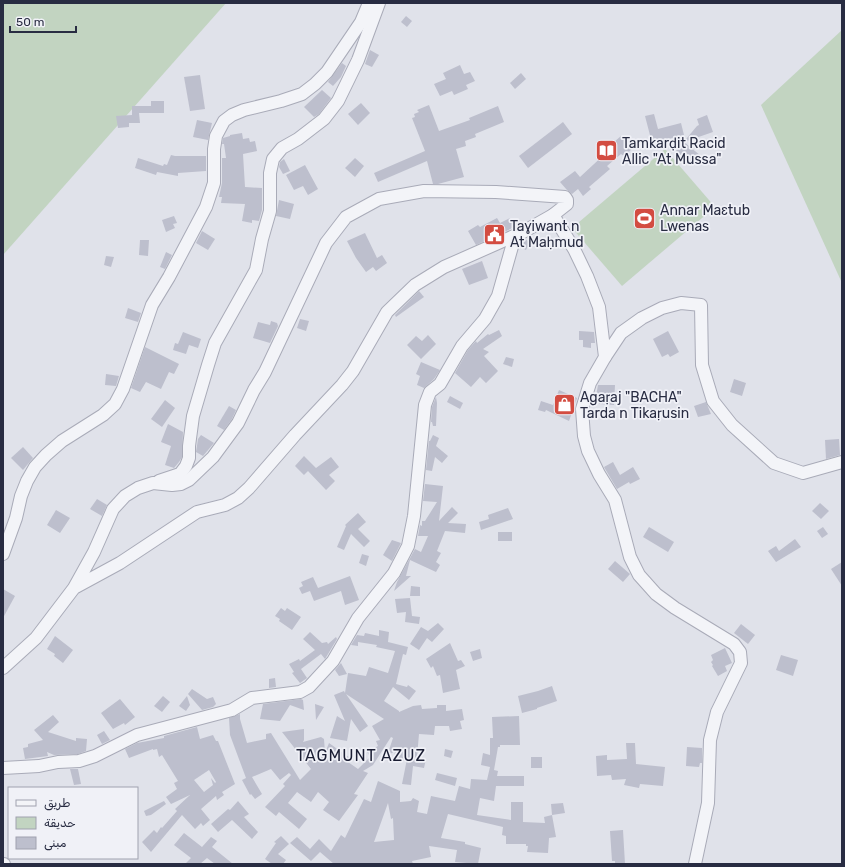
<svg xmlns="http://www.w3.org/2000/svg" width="845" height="867" font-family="Rubik,Vazirmatn,sans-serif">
<rect width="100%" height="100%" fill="#e0e2ea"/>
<g fill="#c2d4c1">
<polygon points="3,3 226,3 3,255"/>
<polygon points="842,30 842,283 761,105"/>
<polygon points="665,149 715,207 622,286 572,228"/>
</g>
<g fill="#bdbfcd" fill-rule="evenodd">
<polygon points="406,16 412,21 407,27 401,22"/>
<polygon points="370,50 379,55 372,67 365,64"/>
<polygon points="342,63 346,66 341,77 333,86 328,82"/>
<polygon points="460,65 464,74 470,72 475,81 466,85 468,89 454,95 452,91 440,96 434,84 446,79 443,73"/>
<polygon points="521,73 526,79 515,89 510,83"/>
<polygon points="200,75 205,109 190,111 184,77"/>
<polygon points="322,90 331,98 319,114 314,117 304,107"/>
<polygon points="151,101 164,101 164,113 139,113 140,123 129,123 129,127 118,128 116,116 132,115 132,106 151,106"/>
<polygon points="361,103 370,113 358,125 348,114"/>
<polygon points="429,105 439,131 470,120 469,118 498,106 504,122 475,134 476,137 465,141 466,146 456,149 464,177 438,184 433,184 427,161 378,182 374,173 425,151 412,118 415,117 414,114 419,112 417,110"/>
<polygon points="654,114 658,129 681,123 684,135 652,143 645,116"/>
<polygon points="707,115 713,132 684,142 701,156 693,165 676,151 697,126 699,125 697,119"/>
<polygon points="197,120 212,123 208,140 193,137"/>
<polygon points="563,122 572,134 528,168 519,156"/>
<polygon points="242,133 243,139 249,138 250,142 255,141 257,151 243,154 245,187 262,188 262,210 259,221 252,220 252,223 242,221 245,204 221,203 222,197 219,197 222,183 222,158 226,158 224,144 222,144 223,138 230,136 230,135"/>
<polygon points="621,136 632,149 624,156 621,154 607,166 610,169 589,187 591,189 583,196 578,189 572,194 567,190 560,182 575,171 580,177 607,152 606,149"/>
<polygon points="171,155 175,156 206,156 206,171 178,173 178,176 157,172 156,175 135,168 138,158 163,166 164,164 167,165"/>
<polygon points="355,158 364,166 355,177 345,168"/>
<polygon points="284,159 290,171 283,174 279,167 280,162"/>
<polygon points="305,165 318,189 308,195 303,186 294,190 286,175"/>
<polygon points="279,200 294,204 290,219 276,216"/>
<polygon points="174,216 177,223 173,224 175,228 166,232 162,220"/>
<polygon points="497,218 500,223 510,218 511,221 516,219 519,225 476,245 468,231 478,225 480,227"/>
<polygon points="202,231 215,239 208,250 196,243"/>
<polygon points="365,233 377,258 382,255 387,263 376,271 373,267 366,272 356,258 347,241"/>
<polygon points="525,239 530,242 526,250 520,247 521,241"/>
<polygon points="140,240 149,240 148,256 139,255"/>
<polygon points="166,252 172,255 165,269 160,267"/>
<polygon points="106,256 114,257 111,267 104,265"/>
<polygon points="482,261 488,278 469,285 462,269"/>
<polygon points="419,291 424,297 396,317 395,315"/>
<polygon points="128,308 141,313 138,322 125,318"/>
<polygon points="300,319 309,321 306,331 297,328"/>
<polygon points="271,321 277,323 278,326 270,343 253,338 258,322 270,325"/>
<polygon points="499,330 502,336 483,349 489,352 484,356 498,371 486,383 480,377 471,387 455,373 468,350 476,341 477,343 488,334 489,335"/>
<polygon points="579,331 594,332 595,343 591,343 591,348 583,347 583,340 579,340"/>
<polygon points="668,331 679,352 670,357 668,354 662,357 653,339"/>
<polygon points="183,332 201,339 198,348 189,345 186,354 173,350 175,343 178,344"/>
<polygon points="428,335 436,344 421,359 407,345 416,336 422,341"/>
<polygon points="145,347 179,364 174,374 169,372 161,389 146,382 140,392 131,388"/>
<polygon points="506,357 514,359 512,367 503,364"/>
<polygon points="421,362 440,370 434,379 424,388 417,385 420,376 416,374"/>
<polygon points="106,374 119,376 116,386 105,385"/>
<polygon points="734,379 746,383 742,396 730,392"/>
<polygon points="598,385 615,385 614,405 599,404 599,396 596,396"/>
<polygon points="559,390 577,398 569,421 546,410 545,412 538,410 541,401 553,405"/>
<polygon points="450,396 463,403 460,409 447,402"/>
<polygon points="436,397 437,403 436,426 433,426 432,422 431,422 432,407"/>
<polygon points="165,400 175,408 162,427 151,419"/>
<polygon points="706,402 711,414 698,417 694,406"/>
<polygon points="229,406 236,410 232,419 224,430 217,426"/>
<polygon points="168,424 183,432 182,457 179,462 174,468 165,465 171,446 161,442"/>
<polygon points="201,435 214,443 203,456 196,452 198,439"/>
<polygon points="433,435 439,438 436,446 448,456 442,463 435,457 432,471 426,470 429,441 430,441"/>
<polygon points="839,439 840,455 826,459 825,440"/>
<polygon points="23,447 33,458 23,470 11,458"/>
<polygon points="304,456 316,468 331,457 339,467 329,475 335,481 326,490 308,471 304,475 295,466"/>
<polygon points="613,462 620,475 633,467 640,479 630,484 629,482 617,489 604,467"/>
<polygon points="425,484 443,486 439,521 452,507 458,513 448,523 466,524 465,533 445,531 437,551 441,553 436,562 440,565 436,572 410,560 406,576 411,576 394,591 397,582 415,549 421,552 428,536 418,536 420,525 422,526 422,521 425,521 437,502 423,501"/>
<polygon points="97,499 107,505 102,516 90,509"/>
<polygon points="820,503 829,511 821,519 812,511"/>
<polygon points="508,508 513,519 481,530 479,522 489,519 488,515"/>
<polygon points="56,510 70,518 60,533 47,525"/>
<polygon points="358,513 366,522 358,529 370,541 364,547 351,534 344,550 337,547 346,526 345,525"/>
<polygon points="649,527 674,542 668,552 643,537"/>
<polygon points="823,527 828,534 822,538 817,531"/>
<rect x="498" y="532" width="14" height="9"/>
<polygon points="795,539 801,547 776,562 768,551 776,546 779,551"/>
<polygon points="392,540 401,543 392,561 383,555"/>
<polygon points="362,554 369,556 366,566 359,563"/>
<polygon points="615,561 630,574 623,582 608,569"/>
<polygon points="842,562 842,586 831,569"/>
<polygon points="350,576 359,600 345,605 341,591 314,601 310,591 302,594 299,588 303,586 301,582 313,577 318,588"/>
<polygon points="411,586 420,587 420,596 410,596"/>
<polygon points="3,589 15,596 3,618"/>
<polygon points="410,598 412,616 420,617 419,624 405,622 406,612 397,613 395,599"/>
<polygon points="281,608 285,611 287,608 301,617 292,630 279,621 280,619 275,616"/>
<polygon points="438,623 444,629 432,642 427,638 419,650 410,644 421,627 428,631"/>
<polygon points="741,624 755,635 748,644 734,633"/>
<polygon points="379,630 389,632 388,642 408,647 406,655 403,654 396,684 407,687 408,685 416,691 409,700 393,687 384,701 399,711 399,712 413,706 421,705 422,709 437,708 437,705 446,705 446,711 462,709 464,720 460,721 462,729 450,731 449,726 435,726 434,735 419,734 417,757 426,759 424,768 413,766 411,785 402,784 407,759 394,758 395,751 387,756 393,738 391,737 373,765 363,771 368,773 354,794 358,795 339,821 323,810 329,802 318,792 311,802 297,792 288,803 307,819 299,829 279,812 276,816 265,807 285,786 283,784 291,775 289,773 280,780 271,769 252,777 262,794 255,799 251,794 250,795 242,780 246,778 230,735 229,718 240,714 240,719 247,743 266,739 266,734 271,733 300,780 311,769 282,732 304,729 304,740 303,742 321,737 324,739 325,753 329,743 350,758 348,762 358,769 370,757 367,752 378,746 376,741 380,740 372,726 384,719 346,694 368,726 360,732 351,719 347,741 330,738 337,716 345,721 334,695 344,691 345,693 348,673 366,676 369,667 388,673 395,651 376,647 377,645 358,642 358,646 351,645 357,635 364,636 365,633 379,636"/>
<polygon points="310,632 322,643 327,642 328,644 336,637 337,639 325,659 321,654 301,669 307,678 300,683 292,673 294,672 289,664 299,659 300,661 315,650 303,639"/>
<polygon points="55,636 73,650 63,663 54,656 55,654 47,649"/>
<polygon points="450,643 458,661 461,660 465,666 456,670 460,689 443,693 440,675 437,676 433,666 431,668 426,659"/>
<polygon points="725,648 732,663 725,666 727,671 718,676 712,666 713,665 711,662 713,660 711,655"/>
<polygon points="480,649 482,658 473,661 470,652"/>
<polygon points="781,655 798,660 793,676 776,670"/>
<polygon points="341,663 347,674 339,676 335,670"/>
<polygon points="275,678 276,687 269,688 269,679"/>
<polygon points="552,686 557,701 537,708 537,709 522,713 518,696 538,691"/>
<polygon points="192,689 207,699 213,697 216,704 213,707 202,710 188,694"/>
<polygon points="163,696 170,702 162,712 154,706"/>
<polygon points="187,696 190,705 186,711 179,706"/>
<polygon points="120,699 135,717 125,725 124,723 113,729 101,713"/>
<polygon points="301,699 303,700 304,710 290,705 280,721 260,719 263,704"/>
<polygon points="315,704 324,707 316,720"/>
<polygon points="53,715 59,722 48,732 76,741 76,738 87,739 86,751 78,754 54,755 47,752 48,756 25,759 23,748 28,747 28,744 43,740 34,730"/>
<path d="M519 716 520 745H500V747H498L494 770 498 771 497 776H524V786H496L494 801 480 798 477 815 511 820V802H523V822L545 823 544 817 552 815 556 837 549 838 548 853 527 852 528 846H526V844H506V836L502 835 503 827 448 814 441 838 465 842V844L481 848 478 864 455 862 457 850 429 846 431 857 412 861 413 864H334L320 852 311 861 290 843 297 837 310 849 319 839 331 851 341 835 345 838 364 799 371 802 378 781 400 791V802L411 801 413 798 419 801 417 812 427 814 431 796 455 801 459 786 470 789 471 779 487 780 490 767 481 765 483 753 490 755V738H493L492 717ZM388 803 391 819 393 818 394 840 374 842Z"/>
<path d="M197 727 200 739 213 735 216 741H218L235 784 222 792 224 795 217 800 216 796 201 809 210 820 203 826 201 823 195 829 182 815 151 852 142 842 154 830 157 833 161 827 162 828 177 811 175 809 190 795 171 804 166 797 177 789 174 783 178 781 162 755 159 757 157 749 153 750V749L129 758 125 749 137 743 164 738V736ZM209 770 216 782 215 783 211 778 213 785 204 792 194 780Z"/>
<polygon points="104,731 110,740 102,744 97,735"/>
<polygon points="626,743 635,743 636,764 665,767 663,786 640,784 639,788 624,785 626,779 612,780 611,775 597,776 596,756 607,755 607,760 627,759"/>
<polygon points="687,747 702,748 702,763 700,763 699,767 686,766"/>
<polygon points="445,749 453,751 451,758 444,756"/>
<rect x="531" y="757" width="11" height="11"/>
<polygon points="70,769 78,769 81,784 74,785"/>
<polygon points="437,773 457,778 455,786 435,780"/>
<polygon points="164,801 166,804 151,815 146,816 144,811"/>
<polygon points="238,801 249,814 244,817 258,832 252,839 232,820 218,832 211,824 228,809 230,810"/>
<polygon points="563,803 565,813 552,815 551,804"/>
<polygon points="623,830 625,864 615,864 615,861 612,861 610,831"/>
<polygon points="184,833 202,847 211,837 217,841 212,847 233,864 215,864 207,858 200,864 185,864 191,858 174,845"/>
<polygon points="281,836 289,844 278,854 286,860 283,864 272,864 265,859 276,843 274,842"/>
</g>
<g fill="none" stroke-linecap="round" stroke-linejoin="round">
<defs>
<g id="minor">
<polyline points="553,215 574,249 587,276 599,307 605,357 590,383 582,409 584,436 588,451 599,474 615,500 630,557 639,575 656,594 675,608 734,644 740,652 741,663 717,712 710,740 708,803 695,864"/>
<polyline points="605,357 621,333 642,318 662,308 681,303 701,305 702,365 713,401 732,425 774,463 803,473 842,462"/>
<polyline points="159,481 180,474 186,466 189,458 189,446 193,416 208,365 215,343 256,270 262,239 270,211 270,173 273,159 282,148 298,139 324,119 338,101 358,60 379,3"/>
<polyline points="3,554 16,518 21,496 27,481 35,467 46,455 62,441 103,415 115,404 123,389 152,305 169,277 206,207 214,183 214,149 216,136 224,121 232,115 244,110 281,101 302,94 315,84 327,72 361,22 369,3"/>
<polyline points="3,668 36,638 74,588 94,552 113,509 125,496 138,488 153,483 172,485 181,484 189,480 213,457 238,423 254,390 265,372 326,243 346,217 379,199 424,191 496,192 565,197 567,200 567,204 553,215 523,232 444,267 415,285 387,312 353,371 342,385 295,435 249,488 238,498 225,505 197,512 120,563 74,588"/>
<polyline points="3,768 39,766 58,762 79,761 95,756 137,735 232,710 252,698 300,692 309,687 333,661 358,618 394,573 408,546 414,516 425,405 430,392 440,384 462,346 485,319 498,296 515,236"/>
<polyline points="3,864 4,864"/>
</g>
</defs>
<use href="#minor" stroke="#a9abb8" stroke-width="14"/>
<use href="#minor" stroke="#f3f4f8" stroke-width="12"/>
</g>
<defs>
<symbol id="library-square" viewBox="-11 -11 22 22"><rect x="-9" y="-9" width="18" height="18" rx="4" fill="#d34c41" stroke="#f0f1f7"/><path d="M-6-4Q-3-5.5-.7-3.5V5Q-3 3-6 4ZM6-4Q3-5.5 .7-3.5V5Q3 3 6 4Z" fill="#fff"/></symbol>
<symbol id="stadium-square" viewBox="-11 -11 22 22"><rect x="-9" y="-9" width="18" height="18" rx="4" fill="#d34c41" stroke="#f0f1f7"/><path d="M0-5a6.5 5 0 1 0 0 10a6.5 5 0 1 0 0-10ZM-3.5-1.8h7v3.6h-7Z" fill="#fff"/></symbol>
<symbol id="civic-square" viewBox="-11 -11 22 22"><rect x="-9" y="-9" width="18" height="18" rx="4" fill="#d34c41" stroke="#f0f1f7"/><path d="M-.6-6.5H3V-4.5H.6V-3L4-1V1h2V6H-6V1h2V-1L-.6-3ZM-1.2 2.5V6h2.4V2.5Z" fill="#fff"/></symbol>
<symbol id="shop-square" viewBox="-11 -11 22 22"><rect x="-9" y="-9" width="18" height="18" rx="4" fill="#d34c41" stroke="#f0f1f7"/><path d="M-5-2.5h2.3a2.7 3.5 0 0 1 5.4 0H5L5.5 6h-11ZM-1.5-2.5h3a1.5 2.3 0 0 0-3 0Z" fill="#fff"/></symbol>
</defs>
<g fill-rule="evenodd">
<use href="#library-square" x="594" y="138" width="25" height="25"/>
<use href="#stadium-square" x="632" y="206" width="25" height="25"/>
<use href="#civic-square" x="482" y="222" width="25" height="25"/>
<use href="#shop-square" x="552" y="392" width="25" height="25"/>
</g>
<g text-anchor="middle" stroke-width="3.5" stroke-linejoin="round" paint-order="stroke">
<g font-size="14" fill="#282c42" stroke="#f0f1f7" text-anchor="start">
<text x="622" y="148">Tamkarḍit Racid<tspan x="622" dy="16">Allic "At Mussa"</tspan></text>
<text x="660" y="215">Annar Maɛtub<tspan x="660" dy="16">Lwenas</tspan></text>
<text x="510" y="231">Taɣiwant n<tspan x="510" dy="16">At Maḥmud</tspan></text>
<text x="580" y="402">Agaṛaj "BACHA"<tspan x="580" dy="16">Tarda n Tikaṛusin</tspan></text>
</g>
<g font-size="16" letter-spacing="1" fill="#1a1d33" stroke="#f0f1f7">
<text x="361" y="761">TAGMUNT AZUZ</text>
</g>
</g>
<rect width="845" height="867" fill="none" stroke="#282c42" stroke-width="8"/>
<rect x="8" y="787" width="130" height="72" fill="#f0f1f7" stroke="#a0a2af"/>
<rect x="16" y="800" width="20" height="6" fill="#f3f4f8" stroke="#a0a2af"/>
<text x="44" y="807" font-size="12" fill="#282c42">طريق</text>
<rect x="16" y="817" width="20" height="12" fill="#c2d4c1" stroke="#a0a2af"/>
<text x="44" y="827" font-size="12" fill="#282c42">حديقة</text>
<rect x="16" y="837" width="20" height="12" fill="#bdbfcd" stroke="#a0a2af"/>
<text x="44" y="847" font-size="12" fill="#282c42">مبنى</text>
<path d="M10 26v6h66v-6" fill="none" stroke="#282c42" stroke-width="2"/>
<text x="16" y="26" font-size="12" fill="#282c42" stroke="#f0f1f7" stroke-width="3" paint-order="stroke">50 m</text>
</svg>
